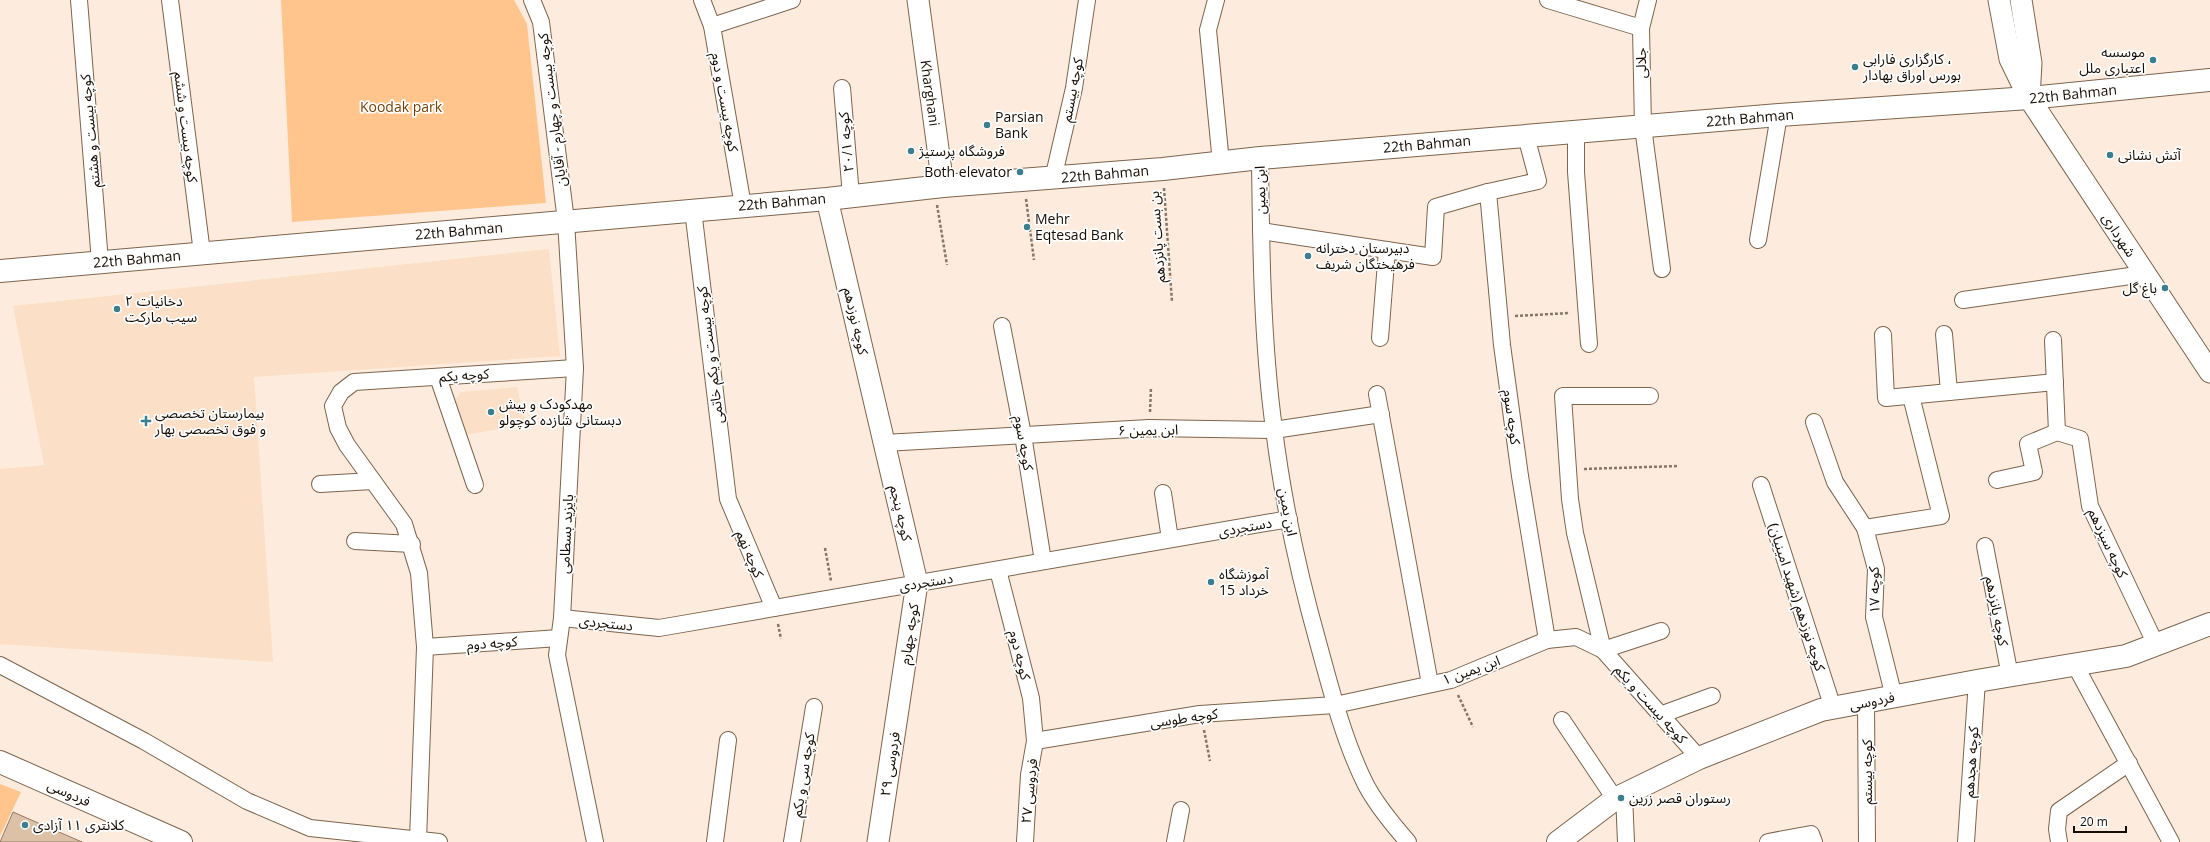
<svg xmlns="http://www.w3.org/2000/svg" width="2210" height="842" font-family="'Open Sans','Noto Sans Arabic',sans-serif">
<rect width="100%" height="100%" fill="#fdecdd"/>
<g fill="#fbdfc6">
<polygon points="549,249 560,356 254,377 273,662 0,644 0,469 44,465 13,306"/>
<polygon points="517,387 526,425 464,435 455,400 461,392"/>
</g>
<g fill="#ffc58d">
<polygon points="281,0 514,0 527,24 546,203 292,222"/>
<polygon points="0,784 21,792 0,836"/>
</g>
<polygon fill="#dcc1a7" stroke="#947a63" points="13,812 82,842 0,842"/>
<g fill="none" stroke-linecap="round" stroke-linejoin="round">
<defs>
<g id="minor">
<polyline points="79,0 100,262"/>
<polyline points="170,0 202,253"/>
<polyline points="532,0 541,22 566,221 575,368 562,618 557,655 595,842"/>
<polyline points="702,0 712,26 743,206"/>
<polyline points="1216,0 1208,30 1221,163"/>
<polyline points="1548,0 1641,28"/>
<polyline points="1648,0 1641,28 1643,127 1662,269"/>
<polyline points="712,26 792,0"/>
<polyline points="842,88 851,196"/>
<polyline points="1576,133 1576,172 1589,344"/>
<path d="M1260 158C1261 248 1262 340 1274 429 1283 502 1299 575 1319 646 1331 690 1344 740 1364 781 1373 800 1394 826 1408 842"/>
<polyline points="1053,179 1074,88 1087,0"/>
<polyline points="1488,192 1502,345 1520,476 1547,640"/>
<polyline points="693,210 728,499 774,608"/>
<polyline points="1261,231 1433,257 1436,207 1488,192 1538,181 1526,136"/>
<polyline points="1758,240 1779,115"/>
<polyline points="1963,300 2144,274"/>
<polyline points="1002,326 1023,435 1043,561"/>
<polyline points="1944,334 1949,392"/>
<polyline points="1883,335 1886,398 2055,382"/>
<polyline points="1380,338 1387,250"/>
<polyline points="2053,340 2057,432"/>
<polyline points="438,377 475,485"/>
<polyline points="1377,394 1430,684"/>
<polyline points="1814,422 1835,482 1865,528 1876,569 1874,617 1894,697"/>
<polyline points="884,443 1149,428 1274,430 1381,414"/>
<polyline points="1997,480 2034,472 2028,444 2057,432 2080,439 2090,506 2156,645"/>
<polyline points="320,484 373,481"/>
<polyline points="1761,485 1833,708"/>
<polyline points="1163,493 1170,539"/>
<polyline points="1865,528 1941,516 1911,396"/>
<polyline points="355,541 412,544"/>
<polyline points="1985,546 2010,676"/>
<polyline points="998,570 1031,698 1035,741 1029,775 1025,842"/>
<polyline points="562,618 659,628 1289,519"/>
<polyline points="425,647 559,638"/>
<polyline points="1603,650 1575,533 1570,499 1563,396 1650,396"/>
<polyline points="1603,650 1661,631"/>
<polyline points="0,665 144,741 247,801 310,828 439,842"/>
<polyline points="2075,665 2171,842"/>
<polyline points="1866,702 1867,842"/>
<polyline points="1660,715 1712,696"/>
<polyline points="1562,720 1615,799"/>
<polyline points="1035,741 1200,714 1335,705 1451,680 1547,640 1576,637 1603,650 1699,758"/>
<polyline points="1624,795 1626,842"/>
<polyline points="418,840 425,647 419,573 404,524 347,445 338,428 333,406 341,392 354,382 575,368"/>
<polyline points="715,842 728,740"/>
<polyline points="792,842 814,707"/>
<polyline points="1175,842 1181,810"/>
<polyline points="1768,842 1811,834 1814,842"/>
<polyline points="1966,842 1977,681"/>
<polyline points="2059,842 2057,829 2059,811 2129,763"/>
</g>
<g id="tertiary">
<polyline points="918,0 943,186"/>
<polyline points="1999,0 2010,59 2029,98 2210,372"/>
<polyline points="2021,0 2031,63 2029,98"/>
<polyline points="827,199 917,583 878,842"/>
</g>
<g id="secondary">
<polyline points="0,271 827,199 943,186 1163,169 1260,158 1779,115 2029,98 2210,80"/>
<polyline points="0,762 181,842"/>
<polyline points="1558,842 1615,799 1699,758 1821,710 1977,681 2126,656 2210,624"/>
</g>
</defs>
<use href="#minor" stroke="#7c644d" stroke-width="18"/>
<use href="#tertiary" stroke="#7c644d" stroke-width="23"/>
<use href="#secondary" stroke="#7c644d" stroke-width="24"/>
<g stroke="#83766b" stroke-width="2.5" stroke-dasharray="3 2" stroke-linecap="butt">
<polyline points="1164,188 1172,302"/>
<polyline points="1026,199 1034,260"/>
<polyline points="937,205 947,265"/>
<polyline points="1515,316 1570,313"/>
<polyline points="1150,412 1151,387"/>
<polyline points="1584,469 1679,466"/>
<polyline points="825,548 831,581"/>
<polyline points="778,624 781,639"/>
<polyline points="1458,695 1473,727"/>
<polyline points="1204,730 1210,761"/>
</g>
<use href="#minor" stroke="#fff" stroke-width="16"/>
<use href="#tertiary" stroke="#fff" stroke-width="21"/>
<use href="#secondary" stroke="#fff" stroke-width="22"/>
</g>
<g fill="#3b7f8e" stroke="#fff" stroke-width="1.5">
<circle cx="2153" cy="60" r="4"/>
<circle cx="1855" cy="67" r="4"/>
<circle cx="987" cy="125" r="4"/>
<circle cx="911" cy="151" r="4"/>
<circle cx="2110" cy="155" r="4"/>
<circle cx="1020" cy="172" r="4"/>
<circle cx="1027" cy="227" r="4"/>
<circle cx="1308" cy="256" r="4"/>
<circle cx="2165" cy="288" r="4"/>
<circle cx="117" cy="309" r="4"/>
<circle cx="491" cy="412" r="4"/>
<path d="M144 415h4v4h4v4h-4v4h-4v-4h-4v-4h4z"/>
<circle cx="1211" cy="582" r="4"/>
<circle cx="1621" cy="798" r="4"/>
<circle cx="25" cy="825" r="4"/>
</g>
<g text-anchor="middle" stroke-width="3.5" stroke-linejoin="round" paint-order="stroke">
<g font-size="14" fill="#150c04" stroke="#fff" text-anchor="start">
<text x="2145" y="57" text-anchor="end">موسسه<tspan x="2145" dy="16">اعتباری ملل</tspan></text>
<text x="1863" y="64">کارگزاری فارابی ،<tspan x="1863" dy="16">بورس اوراق بهادار</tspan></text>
<text x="995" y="122">Parsian<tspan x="995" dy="16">Bank</tspan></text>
<text x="919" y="156">فروشگاه پرستيژ</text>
<text x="2118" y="160">آتش نشانی</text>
<text x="1012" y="177" text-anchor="end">Both elevator</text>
<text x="1035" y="224">Mehr<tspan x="1035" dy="16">Eqtesad Bank</tspan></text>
<text x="1316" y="253">دبیرستان دخترانه<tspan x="1316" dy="16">فرهیختگان شریف</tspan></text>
<text x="2157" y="293" text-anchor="end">باغ گل</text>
<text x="125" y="306">دخانیات ۲<tspan x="125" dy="16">سیب مارکت</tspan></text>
<text x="499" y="409">مهدکودک و پیش<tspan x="499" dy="16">دبستانی شازده کوچولو</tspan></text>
<text x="155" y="418">بیمارستان تخصصی<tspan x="155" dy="16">و فوق تخصصی بهار</tspan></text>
<text x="1219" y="579">آموزشگاه<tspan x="1219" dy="16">15 خرداد</tspan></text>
<text x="1629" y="803">رستوران قصر زرین</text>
<text x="33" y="830">کلانتری ۱۱ آزادی</text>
</g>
<g font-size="14" fill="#150c04" stroke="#fff">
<text transform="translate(1641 63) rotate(-91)" y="5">جلالی</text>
<text transform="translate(1072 90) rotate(-79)" y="5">کوچه بیستم</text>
<text transform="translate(930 93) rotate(82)" y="5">Kharghani</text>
<text transform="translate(2073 94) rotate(-6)" y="5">22th Bahman</text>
<text transform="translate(725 102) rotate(80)" y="5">کوچه بیست و دوم</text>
<text transform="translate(552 110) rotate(-97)" y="5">کوچه بیست و چهارم - آقایان</text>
<text transform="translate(1750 118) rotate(-5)" y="5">22th Bahman</text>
<text transform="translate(186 127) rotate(83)" y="5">کوچه بیست و ششم</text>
<text transform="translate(90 131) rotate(-95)" y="5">کوچه بیست و هشتم</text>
<text transform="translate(846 142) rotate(-95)" y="5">کوچه ۲۰/۱</text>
<text transform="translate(1427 144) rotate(-5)" y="5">22th Bahman</text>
<text transform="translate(1105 174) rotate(-5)" y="5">22th Bahman</text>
<text transform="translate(1260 190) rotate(-91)" y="5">ابن یمین</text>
<text transform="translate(782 202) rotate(-5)" y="5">22th Bahman</text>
<text transform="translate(459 231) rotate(-5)" y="5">22th Bahman</text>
<text transform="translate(2119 235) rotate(57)" y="5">شهرداری</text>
<text transform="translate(1157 237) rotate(-94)" y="5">بن بست پانزدهم</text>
<text transform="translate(137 259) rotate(-5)" y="5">22th Bahman</text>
<text transform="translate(856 321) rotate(77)" y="5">کوچه نوزدهم</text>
<text transform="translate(710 355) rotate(-97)" y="5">کوچه بیست و یکم خاتمی</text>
<text transform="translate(464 375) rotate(-4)" y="5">کوچه یکم</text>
<text transform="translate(1512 417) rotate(82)" y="5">کوچه سوم</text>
<text transform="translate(1148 430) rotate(-1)" y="5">ابن یمین ۶</text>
<text transform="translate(1024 443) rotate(80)" y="5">کوچه سوم</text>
<text transform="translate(1288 512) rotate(79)" y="5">ابن یمین</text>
<text transform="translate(901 513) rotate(77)" y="5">کوچه پنجم</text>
<text transform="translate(1245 527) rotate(-10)" y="5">دستجردی</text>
<text transform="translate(566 534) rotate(-87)" y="5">بایزید بسطامی</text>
<text transform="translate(2108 543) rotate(65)" y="5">کوچه سیزدهم</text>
<text transform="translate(750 554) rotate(67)" y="5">کوچه نهم</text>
<text transform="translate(926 582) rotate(-9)" y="5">دستجردی</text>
<text transform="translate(1874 590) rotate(-91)" y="5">۱۷ کوچه</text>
<text transform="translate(1797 597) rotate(72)" y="5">کوچه نوزدهم (شهید امینیان)</text>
<text transform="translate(1997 611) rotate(79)" y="5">کوچه پانزدهم</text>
<text transform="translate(606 623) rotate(6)" y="5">دستجردی</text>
<text transform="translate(909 634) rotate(-81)" y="5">کوچه چهارم</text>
<text transform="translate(492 643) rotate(-4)" y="5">کوچه دوم</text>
<text transform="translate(1020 655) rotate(76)" y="5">کوچه دوم</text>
<text transform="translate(1471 670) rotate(-20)" y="5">ابن یمین ۱</text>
<text transform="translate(1872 701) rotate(-11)" y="5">فردوسی</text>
<text transform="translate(1651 704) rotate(48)" y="5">کوچه بیست و یکم</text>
<text transform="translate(1184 718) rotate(-8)" y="5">کوچه طوسی</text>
<text transform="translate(1971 762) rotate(-86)" y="5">کوچه هجدهم</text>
<text transform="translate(890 764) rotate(-81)" y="5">فردوسی ۲۹</text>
<text transform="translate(1867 772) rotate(-90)" y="5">کوچه بیستم</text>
<text transform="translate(803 775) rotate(-81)" y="5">کوچه سی و یکم</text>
<text transform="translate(1029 791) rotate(-84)" y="5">فردوسی ۲۷</text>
<text transform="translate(69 793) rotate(24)" y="5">فردوسی</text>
</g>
<g font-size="14" fill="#72430a" stroke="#fff">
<text x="401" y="112">Koodak park</text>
</g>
</g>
<path d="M2074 826v6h52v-6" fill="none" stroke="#150c04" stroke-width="2"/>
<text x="2080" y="826" font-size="12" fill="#150c04" stroke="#ffffff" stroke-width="3" paint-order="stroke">20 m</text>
</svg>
